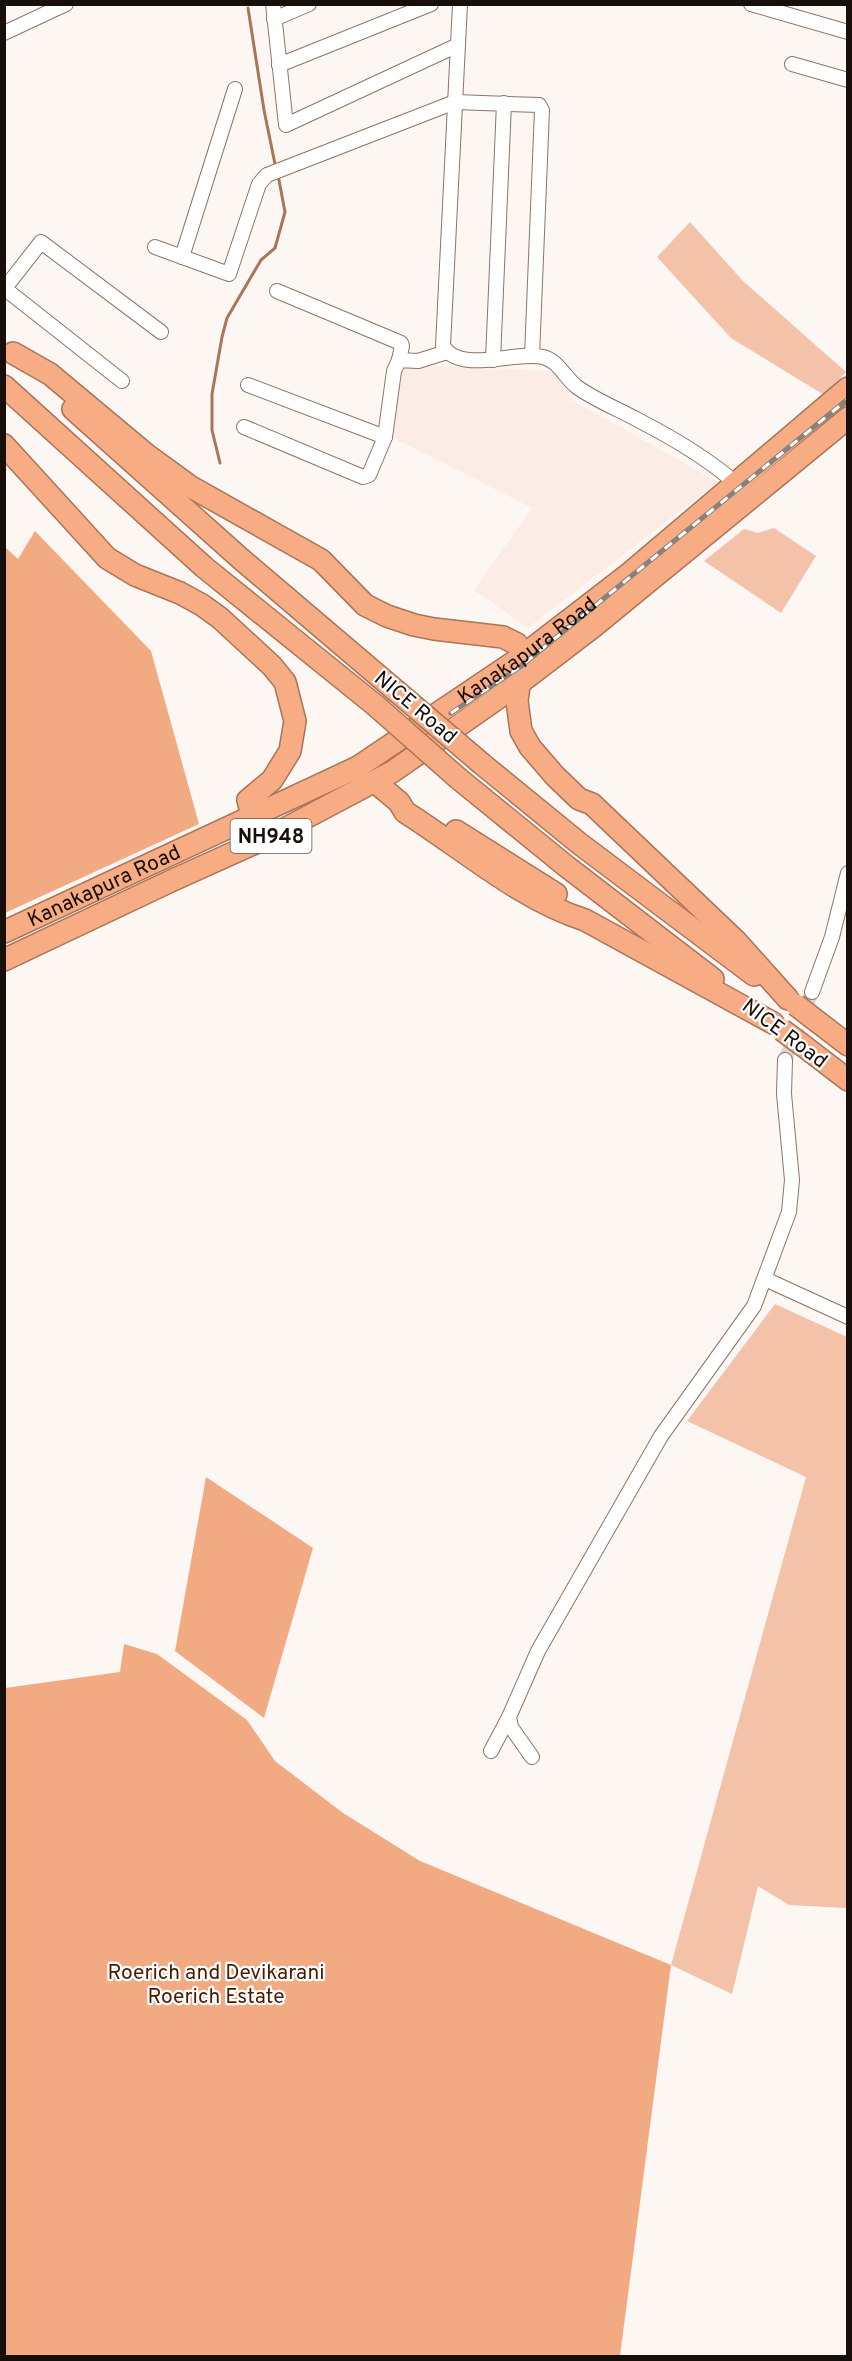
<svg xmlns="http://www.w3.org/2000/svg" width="852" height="2361" font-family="Overpass,sans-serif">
<rect width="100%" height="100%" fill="#fdf7f4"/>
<polygon fill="#fbece5" points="398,365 553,371 574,401 718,482 528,628 474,590 532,508 390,436"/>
<g fill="#f3c2a9">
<polygon points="690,222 743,281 846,372 824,395 731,338 657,257"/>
<polygon points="774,528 816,556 781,613 704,561 744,529 758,533"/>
<polygon points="775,1304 847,1337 847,1908 789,1905 758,1886 732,1994 671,1965 806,1477 687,1421"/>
</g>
<g fill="#f2aa83">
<polygon points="35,531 151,651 199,824 5,913 5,547 18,559"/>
<polygon points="206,1477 313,1548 264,1718 175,1651"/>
<polygon points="124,1644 157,1654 247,1720 275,1761 343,1813 420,1861 671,1965 620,2356 5,2356 5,1688 120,1672"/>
</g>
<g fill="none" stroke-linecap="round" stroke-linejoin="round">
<g stroke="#aa7559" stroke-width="3">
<polyline points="248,8 264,110 276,169"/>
<polyline points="220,463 212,430 212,394 222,337 227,318 261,260 275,248 285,212 278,175"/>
</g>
<polyline stroke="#dbd4d1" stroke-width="14" stroke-dasharray="14 7" stroke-linecap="butt" points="785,1060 812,992"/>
<defs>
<g id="minor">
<polyline points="273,4 286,125 458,45"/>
<path d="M460 4 443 346C460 375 517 350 543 357 559 361 565 378 577 387 595 400 618 409 638 420 675 439 711 460 741 488"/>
<polyline points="751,4 848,32"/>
<polyline points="274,19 309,4"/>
<polyline points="4,33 66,4"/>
<polyline points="792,64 848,80"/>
<polyline points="279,65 431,4"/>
<polyline points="155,247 229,274 259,184 267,175 455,102 539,105 542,110 532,356"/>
<polyline points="182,257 235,89"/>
<polyline points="4,288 122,381"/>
<polyline points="5,288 41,242 161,332"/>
<polyline points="277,291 401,343 402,346 399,360"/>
<polyline points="493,360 504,103"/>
<polyline points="248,385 385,437"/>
<polyline points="244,427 363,477 369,475 385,437 394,371 399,360 418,361 447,352"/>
<polyline points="812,992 832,937 848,873"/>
<polyline points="765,1279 848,1317"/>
<polyline points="491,1751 509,1717"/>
<polyline points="532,1757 511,1727 509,1717 538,1651 661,1436 754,1306 789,1212 792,1180 784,1094 785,1060"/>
</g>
<g id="highway">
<polyline points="13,353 50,374 147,455 191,487 321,560 365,605 387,616 414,625 434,629 503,637 517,644 523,656 517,701 521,731 530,747 555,776 579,799 592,804 736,941 788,999"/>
<polyline points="4,386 204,567 375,705"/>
<polyline points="73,409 241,559 395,690"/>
<polyline points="4,445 107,558 135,575 180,593 202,605 220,618 272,666 285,682 295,721 290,751 272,780 248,800 252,816"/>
<polyline points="482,764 580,844 754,975"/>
<polyline points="459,779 566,866 713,979"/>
<path d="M375 782 399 802 405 812C462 848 521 900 585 920L773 1023"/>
<polyline points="456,831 556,894"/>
<path id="s1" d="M4 932 358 767 517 660 573 617 630 573 848 388"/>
<polyline points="4,960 173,880 275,834 392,772 521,682 593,627 848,418"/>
<polyline points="814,1019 848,1045"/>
<polyline points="801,1044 848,1080"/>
</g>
</defs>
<use href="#minor" stroke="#8d7467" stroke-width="16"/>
<use href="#highway" stroke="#a97559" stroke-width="24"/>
<use href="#minor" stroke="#fff" stroke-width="14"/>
<use href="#highway" stroke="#f7ac84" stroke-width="21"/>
<defs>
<polyline id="rail" points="451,713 520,667 848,399"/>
</defs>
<use href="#rail" stroke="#88817d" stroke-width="5"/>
<use href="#rail" stroke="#fff" stroke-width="3" stroke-dasharray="9" stroke-linecap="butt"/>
<defs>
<g id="highway-bridge">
<polyline points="395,690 482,764"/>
<polyline points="375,705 459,779"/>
<polyline points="796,1005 814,1019"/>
<polyline points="782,1030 801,1044"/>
</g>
</defs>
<use href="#highway-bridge" stroke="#a97559" stroke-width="24" stroke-linecap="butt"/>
<use href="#highway-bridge" stroke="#f7ac84" stroke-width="21"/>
</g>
<g text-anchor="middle" stroke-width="4.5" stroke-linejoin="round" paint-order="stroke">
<rect fill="#fff" stroke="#5d5754" stroke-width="1.5" x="230.5" y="819" width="81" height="34" rx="4.5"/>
<g font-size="20" font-weight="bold" fill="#180f0a">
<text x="271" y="843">NH948</text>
</g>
<g font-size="21" fill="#180f0a" stroke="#fff">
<text dy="7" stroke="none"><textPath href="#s1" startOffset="596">Kanakapura Road</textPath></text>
<text transform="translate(416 707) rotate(40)" y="7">NICE Road</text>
<text dy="7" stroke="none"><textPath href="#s1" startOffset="110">Kanakapura Road</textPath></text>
<text transform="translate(785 1033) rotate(37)" y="7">NICE Road</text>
</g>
<g font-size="21" fill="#481c00" stroke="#fff">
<text x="216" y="1979">Roerich and Devikarani<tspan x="216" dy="24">Roerich Estate</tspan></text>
</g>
</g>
<rect width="852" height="2361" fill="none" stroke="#180f0a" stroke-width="12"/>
</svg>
